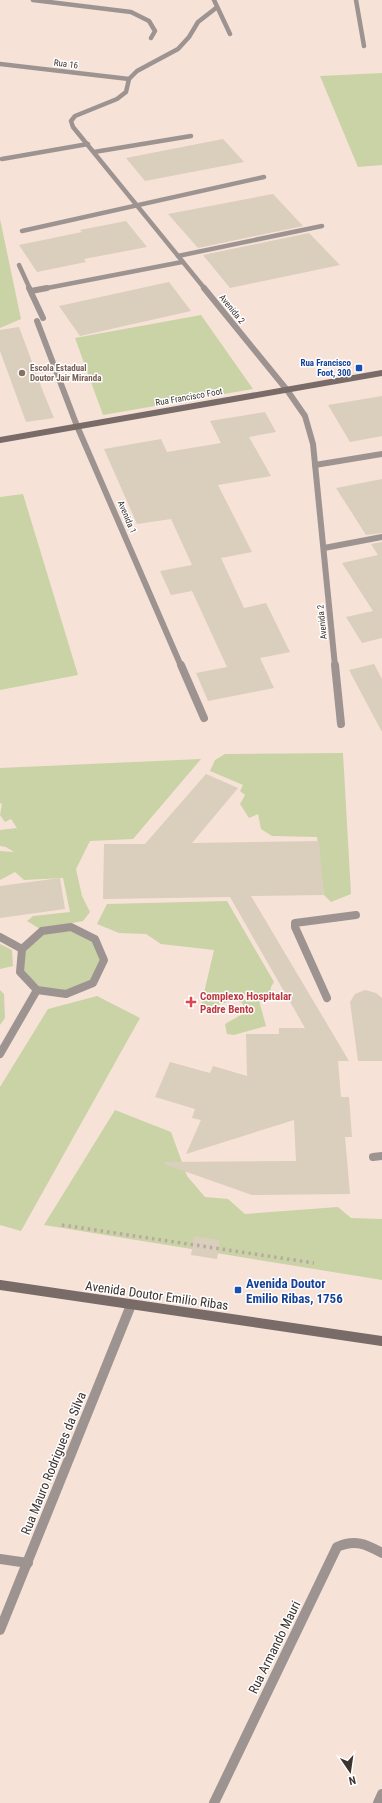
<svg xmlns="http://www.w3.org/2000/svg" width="382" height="1803" font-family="'Roboto Condensed',sans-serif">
<rect width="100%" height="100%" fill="#f7e2d8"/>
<g fill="#c9d3a6">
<polygon points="382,73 382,165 358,167 320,76"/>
<polygon points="0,219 21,319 0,328"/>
<polygon points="201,315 253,389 103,415 75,338"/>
<polygon points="23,494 78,675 0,690 0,497"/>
<polygon points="343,753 351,894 331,902 324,895 317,837 272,836 261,829 258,814 249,818 240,804 245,795 240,791 243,785 210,771 215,760 225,754"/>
<polygon points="201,759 133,839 90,841 76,869 82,896 90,912 83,921 40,929 27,921 33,916 70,912 63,878 24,880 15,872 0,880 0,851 14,852 6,847 0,846 0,830 17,828 11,819 5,822 0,815 2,804 0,803 0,768"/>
<polygon points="227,901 274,982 271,987 270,997 258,997 266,1026 234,1035 227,1034 225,1024 246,1012 242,1003 235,1000 200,1010 214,950 161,944 146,934 119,933 97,924 107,904"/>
<polygon points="70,929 94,941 101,961 91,980 65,992 41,988 22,970 25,950 43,933"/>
<polygon points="0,944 12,950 13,966 0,969"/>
<polygon points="0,990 4,994 5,1018 0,1025"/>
<polygon points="97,996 140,1018 21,1231 0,1225 0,1087 48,1009"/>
<polygon points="115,1110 171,1132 187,1176 205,1197 228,1199 245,1214 338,1207 351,1218 382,1219 382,1280 44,1225"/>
</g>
<g fill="#dacebd">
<polygon points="223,139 244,162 145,181 126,158"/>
<polygon points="273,194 303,226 198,248 168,214"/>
<polygon points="126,221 147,247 84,259 86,262 37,272 19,245 82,232 80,230"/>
<polygon points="309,233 340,265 230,288 203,255"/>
<polygon points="169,282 191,311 80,336 59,306"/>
<polygon points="19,327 44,394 54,418 26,422 0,351 0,330"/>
<polygon points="382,396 382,436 350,442 328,405"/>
<polygon points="265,412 276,432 249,437 271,476 218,485 252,552 221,558 244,608 266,603 290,652 260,658 274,688 208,701 196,673 227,667 192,591 171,595 160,571 192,565 171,519 137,524 104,449 161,439 167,452 221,443 210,421"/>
<polygon points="382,479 382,533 366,535 336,488"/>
<polygon points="382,542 382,638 362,643 346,617 373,611 342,563 378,555 371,544"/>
<polygon points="374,664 382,679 382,732 349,670"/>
<polygon points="206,774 238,788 192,843 319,841 324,895 251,896 349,1061 338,1061 341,1097 349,1097 352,1137 345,1137 350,1194 252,1195 164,1164 165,1162 296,1161 294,1120 186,1154 201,1120 192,1118 195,1109 155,1097 170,1062 210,1073 213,1066 247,1076 246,1034 279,1034 279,1028 305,1028 230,897 103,899 104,844 145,844"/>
<polygon points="60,878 65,909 0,918 0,886"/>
<polygon points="365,990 376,993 382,998 382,1061 358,1061 350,1002 355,994"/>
<polygon points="194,1236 220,1240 217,1259 191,1255"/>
</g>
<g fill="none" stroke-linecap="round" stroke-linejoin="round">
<polyline stroke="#baa9a2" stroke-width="3.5" stroke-dasharray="2.5 4" stroke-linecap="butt" points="62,1225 314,1263"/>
<g stroke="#9d9491" stroke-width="4.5">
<polyline points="33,0 131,12 149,21 155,31 151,38"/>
<polyline points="0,64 129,79"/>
</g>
<g stroke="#9d9491" stroke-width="8">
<polygon points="71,927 95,939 104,960 93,983 66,994 37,990 20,972 22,949 42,931"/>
<polyline points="0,937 22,949"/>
<polyline points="327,998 295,927 295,923 356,915"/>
<polyline points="0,1054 37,990"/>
<polyline points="373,1157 382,1156"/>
</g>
<g stroke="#9d9491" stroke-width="4.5">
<polyline points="214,0 230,34"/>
<polyline points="356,0 364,46"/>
<polyline points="94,152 191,136"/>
<polyline points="2,159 88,144"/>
<polyline points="22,231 264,177"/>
<polyline points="178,256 322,226"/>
<polyline points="19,265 30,289"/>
<polyline points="42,289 182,262"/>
<polyline points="205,289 73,127 71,121 75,116 117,99 126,92 129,79 137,71 178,49 189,37 198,22 216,8"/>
</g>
<g stroke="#9d9491" stroke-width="6">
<polyline points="29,288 43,318"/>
<polyline points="204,288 287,390 305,416 313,444 335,666"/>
<polyline points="31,291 47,288"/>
<polyline points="37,321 77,426 181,666"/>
<polyline points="315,465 382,454"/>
<polyline points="324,548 382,537"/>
</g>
<g stroke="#9d9491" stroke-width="8">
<polyline points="181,665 204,718"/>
<polyline points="335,665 341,724"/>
</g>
<g stroke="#9d9491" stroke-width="10">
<polyline points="0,1559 28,1563"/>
<polyline points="0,1630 131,1305"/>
<path d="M214 1803 337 1547C355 1539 366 1544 382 1553"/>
<polyline points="378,1803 382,1794"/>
</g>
<polyline stroke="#796c68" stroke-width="6" points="0,440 382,373"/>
<polyline stroke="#796c68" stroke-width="10" points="0,1285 382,1341"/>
</g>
<g fill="#1a4fb4" stroke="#fff" stroke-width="1.5">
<rect x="355" y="364" width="8" height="8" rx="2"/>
<rect x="234" y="1286" width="8" height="8" rx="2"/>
</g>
<circle fill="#8d6e63" stroke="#fff" stroke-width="1.5" cx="22" cy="373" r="4"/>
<path fill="#e0444e" stroke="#fff" stroke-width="1.5" d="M189 996h4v4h4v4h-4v4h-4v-4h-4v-4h4z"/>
<g text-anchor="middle" stroke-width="3" stroke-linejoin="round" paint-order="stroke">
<g font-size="9" fill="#3b3330" stroke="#fff">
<text transform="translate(66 64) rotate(7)" y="3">Rua 16</text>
<text transform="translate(232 309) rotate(51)" y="3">Avenida 2</text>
<text transform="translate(189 397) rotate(-10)" y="3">Rua Francisco Foot</text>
<text transform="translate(127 517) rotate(67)" y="3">Avenida 1</text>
<text transform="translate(322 622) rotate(-96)" y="3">Avenida 2</text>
</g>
<g font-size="9" font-weight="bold" fill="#164399" stroke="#fff" text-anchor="end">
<text x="351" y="366">Rua Francisco<tspan x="351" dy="10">Foot, 300</tspan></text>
</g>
<g font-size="9" font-weight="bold" fill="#785e54" stroke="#fff" text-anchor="start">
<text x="30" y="371">Escola Estadual<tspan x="30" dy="10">Doutor Jair Miranda</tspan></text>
</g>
<g font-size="11" font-weight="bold" fill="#be3a42" stroke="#fff" text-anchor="start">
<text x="200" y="1000">Complexo Hospitalar<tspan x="200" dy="13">Padre Bento</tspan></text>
</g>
<g font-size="13" font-weight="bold" fill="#164399" stroke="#fff" text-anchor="start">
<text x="246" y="1288">Avenida Doutor<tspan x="246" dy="15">Emilio Ribas, 1756</tspan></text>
</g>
<g font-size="13" fill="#3b3330" stroke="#fff">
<text transform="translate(157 1295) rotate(8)" y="5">Avenida Doutor Emilio Ribas</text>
<text transform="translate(53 1463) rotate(-68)" y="5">Rua Mauro Rodrigues da Silva</text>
<text transform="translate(274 1647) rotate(-64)" y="5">Rua Armando Mauri</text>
</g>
</g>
<g transform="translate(350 1771) rotate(167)" stroke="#ffffff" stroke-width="3" paint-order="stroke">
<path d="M0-3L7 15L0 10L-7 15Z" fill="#3b3330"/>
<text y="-6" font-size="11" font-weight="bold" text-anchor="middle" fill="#3b3330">N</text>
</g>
</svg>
